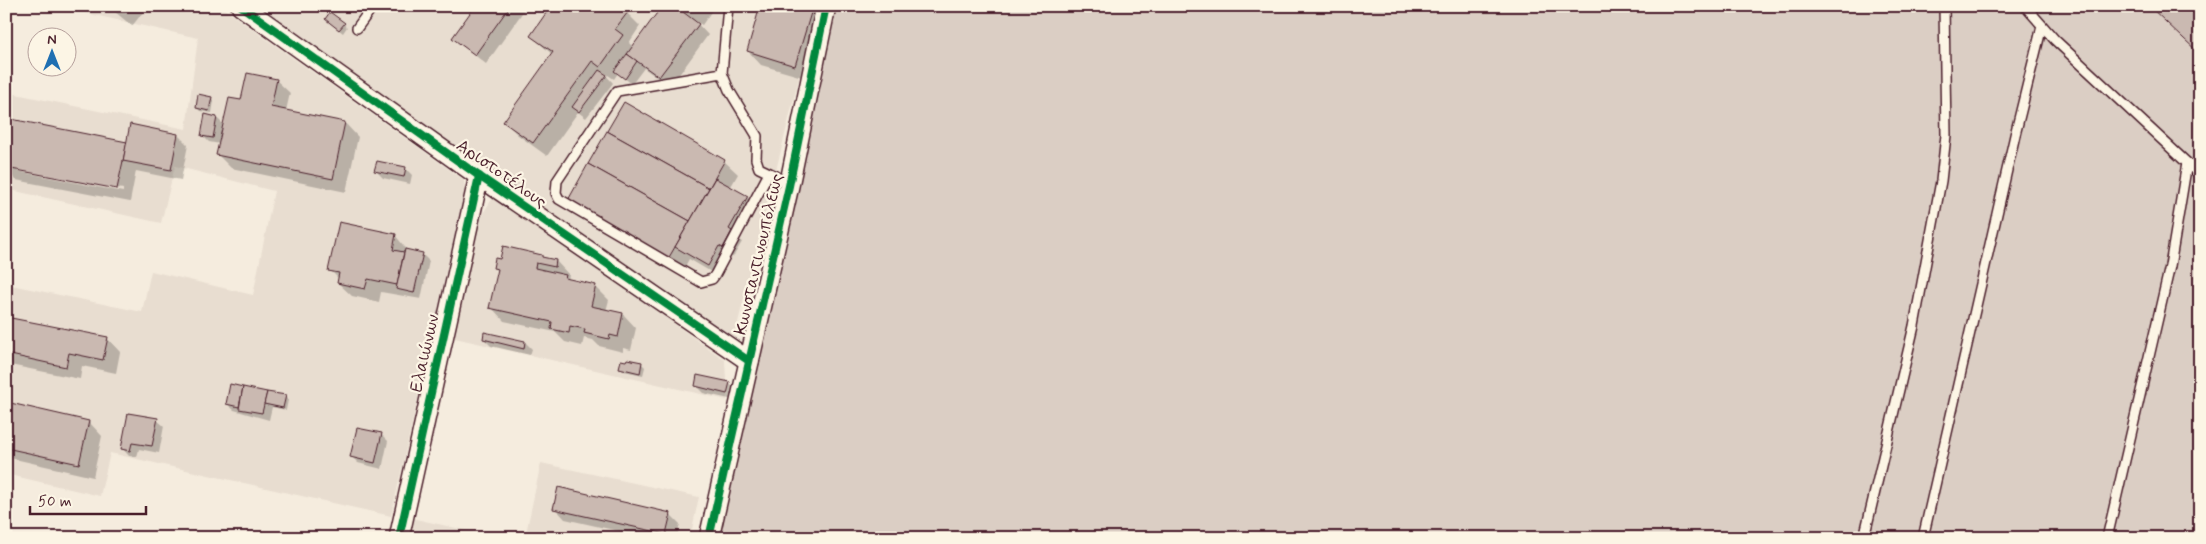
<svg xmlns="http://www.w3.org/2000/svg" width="2206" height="544" font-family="Mynerve,sans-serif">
<rect width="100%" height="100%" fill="#f5ecde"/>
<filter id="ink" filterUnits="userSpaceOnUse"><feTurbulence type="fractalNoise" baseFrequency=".02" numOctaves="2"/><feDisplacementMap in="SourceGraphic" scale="10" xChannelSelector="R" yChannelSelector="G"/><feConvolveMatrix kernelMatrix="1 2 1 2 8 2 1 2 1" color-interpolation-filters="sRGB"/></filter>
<g filter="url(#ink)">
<g fill="#e8ddd0">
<polygon points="54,6 220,6 464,180 465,192 391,516 110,453 100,496 6,474 6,284 142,312 151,271 253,295 274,191 175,166 161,223 6,189 6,92 186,129 198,38"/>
<polygon points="276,6 817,6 730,354 264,23"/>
<polygon points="494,196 725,360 727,400 455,338 456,328 450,326 471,232"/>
<polygon points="541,463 699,497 690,538 525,538"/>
<polygon points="411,518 501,538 406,538"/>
</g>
<polygon fill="#dbcec4" stroke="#927678" points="831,6 2200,6 2200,538 719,538"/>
<g fill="#0003" fill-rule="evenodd">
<polygon points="85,6 98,6 92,12"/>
<polygon points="108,6 148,6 132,26"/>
<polygon points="333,6 341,6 339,10"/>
<polygon points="477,6 527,6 486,64 453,38"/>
<polygon points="664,6 715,6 702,25 694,20 708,35 670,87 644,68 632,84 618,73 614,79 602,71 613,83 586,118 578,112 547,156 518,135 505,122 553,55 531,36 627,13 640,26 629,43 633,47"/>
<polygon points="762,6 831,6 809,79 761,65 748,51"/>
<polygon points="330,14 347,27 343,33 329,22"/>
<polygon points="276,80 290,93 286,111 345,123 358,137 346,192 231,168 218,155 220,144 209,142 202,135 206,116 217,118 224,125 242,102"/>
<polygon points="211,98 214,101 212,113 200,111 197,108"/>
<path d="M178 135 188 145 181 180 136 171 130 202 16 180 6 170V149L127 143ZM17 168 123 189V192L17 171Z"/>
<polygon points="724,161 738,174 730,188 747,197 757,208 739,240 742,242 733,257 730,256 718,276 689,259 682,272 582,215"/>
<polygon points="405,168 412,175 410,184 383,178 376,171"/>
<polygon points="395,235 408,251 422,254 429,261 421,299 381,292 379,302 352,296 338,283 339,279 330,270"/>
<polygon points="542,256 545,259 556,261 569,275 568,280 595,286 609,300 606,311 623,314 636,328 631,350 623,348 623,352 599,346 593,340 584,338 582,346 565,342 555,332 504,321 491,307 499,272 494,268 501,260"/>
<polygon points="6,318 107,338 120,352 116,373 82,366 80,379 10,365 6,362"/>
<polygon points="484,339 525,342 532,349 530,355 491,346"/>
<polygon points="642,364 645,367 643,375 624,371 621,368"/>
<polygon points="729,383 736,390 734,400 703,393 696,386"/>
<polygon points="231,386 285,397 288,400 286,410 272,407 269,420 234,410 227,404"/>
<polygon points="6,403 89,422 102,436 93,477 6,457"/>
<polygon points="157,420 164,426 159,453 139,449 137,457 129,456 123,449"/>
<polygon points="381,434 388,441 382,469 358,463 352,457"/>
<polygon points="555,508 670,514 680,524 677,538 649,538 565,519"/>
</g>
<g fill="#cab9b1" stroke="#4a1f2b">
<polygon points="475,6 510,6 475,55 452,38"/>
<polygon points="551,6 620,6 628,12 615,29 623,35 600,67 592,61 533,143 503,122 553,52 530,36"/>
<polygon points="662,6 675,6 699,24 659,77 627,54"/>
<polygon points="760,6 813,6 795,66 747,51"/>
<polygon points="2149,6 2200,6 2200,54"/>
<polygon points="330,12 345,23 339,30 325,19"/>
<polygon points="627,54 637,61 625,79 614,71"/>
<polygon points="599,70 607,75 579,112 572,107"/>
<polygon points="247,73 277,79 271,107 345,122 333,179 216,155 229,98 241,100"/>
<polygon points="198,94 212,97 209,111 196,108"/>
<polygon points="624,102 725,160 709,188 607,131"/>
<polygon points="205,114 217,117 213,138 201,136"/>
<polygon points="11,119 127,142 117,189 6,168 6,142"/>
<polygon points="130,124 178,134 171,170 123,161"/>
<polygon points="607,131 709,188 690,221 588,164"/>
<polygon points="377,161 406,167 404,177 374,171"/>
<polygon points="588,164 690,221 668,259 567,202"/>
<polygon points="715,178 748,196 729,229 732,231 723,248 719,246 708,266 675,247"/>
<polygon points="339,222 396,234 393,250 404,252 397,285 368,279 365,289 337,283 339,273 328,271"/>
<polygon points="503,246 542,255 542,257 556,260 555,267 536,263 535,268 566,275 565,278 596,285 591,306 623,313 618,337 610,335 609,339 584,333 585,329 570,326 569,333 551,329 552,322 489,308 498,269 493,268 495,258 500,259"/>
<polygon points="405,249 423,253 414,293 396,289"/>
<polygon points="6,317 108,337 103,360 69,353 66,367 6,354"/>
<polygon points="484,332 525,341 524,349 483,339"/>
<polygon points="627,359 642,362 640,373 619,368 621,360 626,361"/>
<polygon points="697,375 730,382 727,394 695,386"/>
<polygon points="230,384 243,387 239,407 226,404"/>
<polygon points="243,387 267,392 262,413 239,409"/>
<polygon points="267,392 286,395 283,408 264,404"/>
<polygon points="6,402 89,421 79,464 6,448"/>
<polygon points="128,413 158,418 152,446 132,443 130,451 121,449"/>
<polygon points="357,428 382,433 375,463 350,457"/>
<polygon points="558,487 671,513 666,534 553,509"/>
</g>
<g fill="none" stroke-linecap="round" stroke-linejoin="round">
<defs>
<g id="lane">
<polyline points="728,6 722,73 729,90 757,136 756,159 759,168 776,176 789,186"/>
<polyline points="2025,6 2055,40 2200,175"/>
<polyline points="357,28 373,6"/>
<polyline points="722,73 617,91 557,181 556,193 559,199 701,282 712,279 715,275 769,173"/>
<polyline points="1864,538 1914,326 1941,181 1946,135 1944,6"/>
<polyline points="1923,538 2015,135 2042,26"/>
<polyline points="2107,538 2170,266 2187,163"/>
</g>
<g id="street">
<polyline points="241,6 479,176 749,361"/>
<polyline points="399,538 479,176"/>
<polyline points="709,538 789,186 826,6"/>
</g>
</defs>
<use href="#lane" stroke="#4a1f2b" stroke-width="12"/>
<use href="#street" stroke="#4a1f2b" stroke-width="22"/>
<use href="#lane" stroke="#fcf5e5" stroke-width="9"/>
<use href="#street" stroke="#fcf5e5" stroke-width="19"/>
<defs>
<g id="cycleway">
<polyline points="241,6 479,176 749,361"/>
<polyline points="399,538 479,176"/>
<polyline points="709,538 789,186 826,6"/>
</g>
</defs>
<use href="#cycleway" stroke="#fcf5e5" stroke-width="11"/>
<use href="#cycleway" stroke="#00873e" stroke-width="8"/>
</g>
</g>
<g text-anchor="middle" stroke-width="4.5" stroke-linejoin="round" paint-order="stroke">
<g font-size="18" fill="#4a1f2b" stroke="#fcf5e5">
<text transform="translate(502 173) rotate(35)" y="6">Αριστοτέλους</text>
<text transform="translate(758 254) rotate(-77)" y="6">Κωνσταντινουπόλεως</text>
<text transform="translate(424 353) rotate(-77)" y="6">Ελαιώνων</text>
</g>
</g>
<rect width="2206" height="544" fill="none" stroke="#fcf5e5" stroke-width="25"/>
<rect x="12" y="12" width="2181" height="519" fill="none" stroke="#4a1f2b" stroke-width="2" filter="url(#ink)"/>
<g transform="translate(52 52)"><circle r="24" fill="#fcf5e5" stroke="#b59f9b"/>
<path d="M0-4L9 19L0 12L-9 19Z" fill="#1f6fb2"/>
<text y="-8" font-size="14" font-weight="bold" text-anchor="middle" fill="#4a1f2b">N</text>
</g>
<path d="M30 506v8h116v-8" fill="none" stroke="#4a1f2b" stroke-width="2.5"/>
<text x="38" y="506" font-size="15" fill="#4a1f2b" stroke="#fcf5e5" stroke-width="4" paint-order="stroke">50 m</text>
</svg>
